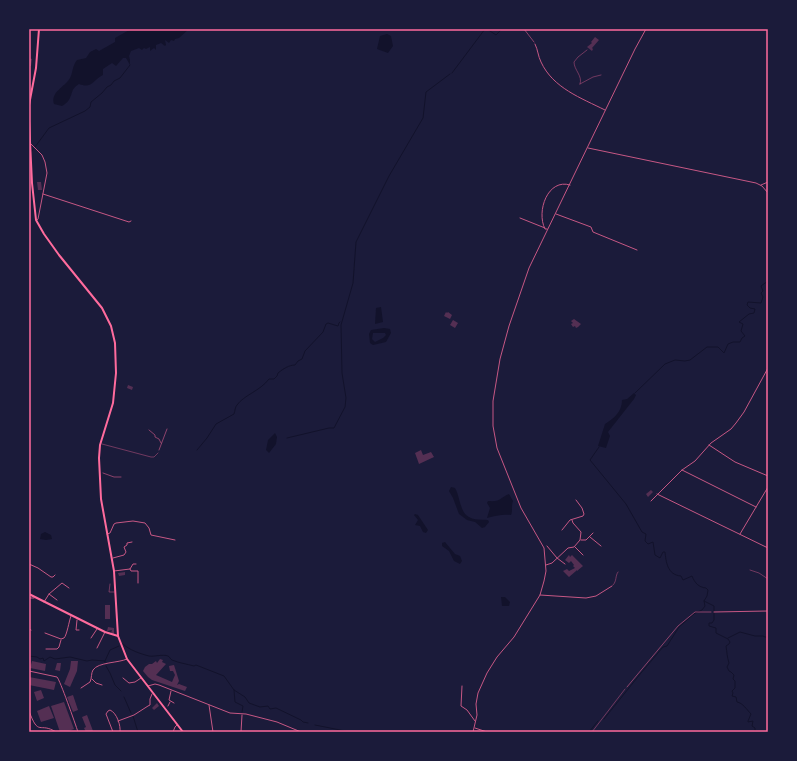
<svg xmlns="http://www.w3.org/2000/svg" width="797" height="761" font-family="'PT Sans',sans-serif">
<rect width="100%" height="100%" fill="#1b1b3a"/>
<g fill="#12122b" fill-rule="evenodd">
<path d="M131 29H189L179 38 175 39 174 41 171 40 169 43 165 40 166 45 165 46 161 43 156 45V50L154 48 150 51V47L146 49 144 48 142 50 139 48 131 51 129 56 130 60V65L126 58H123L116 66 112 63 103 69V75C93 80 92 89 79 84 68 90 75 99 62 106L54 104C50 92 65 87 70 78 73 73 72 66 77 60L86 58 90 52 96 49 99 51 115 42V38Z"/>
<polygon points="387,34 391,36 393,46 388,53 377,49 380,36"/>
<polygon points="381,307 383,322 375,324 376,308"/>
<path d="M384 328 390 329 391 333 386 342 373 345 370 343 369 334 371 330ZM373 333H385L386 335 383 338 375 342 372 339Z"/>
<path d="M634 393 636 395 634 399 608 432 610 436 606 448 598 446 605 424C614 418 622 412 622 400L627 399Z"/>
<polygon points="275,433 277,437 276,444 269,453 266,450 268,440"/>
<path d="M451 487 455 488C460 496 460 513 469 517 475 521 482 519 488 520L489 522 485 527 482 528 475 522 467 520 459 514 453 498 449 491Z"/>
<path d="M509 494 513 501C511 507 513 510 511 515 502 514 495 516 487 518L490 508 487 503 488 501C502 502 499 498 509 494Z"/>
<polygon points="415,514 418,515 428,530 426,533 423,532 420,526 415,525 418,520 414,515"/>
<polygon points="45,532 51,535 52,539 46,540 40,539 41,534"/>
<polygon points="445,542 455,554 460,556 462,561 460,564 454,561 449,551 442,546 442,543"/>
<polygon points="501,597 505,597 510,602 509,606 502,606"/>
</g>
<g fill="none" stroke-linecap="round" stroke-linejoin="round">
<g stroke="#12122b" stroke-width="1">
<polyline points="487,29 496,35 502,29"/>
<polyline points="452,73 485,29"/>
<polyline points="35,147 49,128 85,111 90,107 91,102 102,93 107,87 111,85 114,81 120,78 130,65"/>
<polyline points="32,151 33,149"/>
<polyline points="635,393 665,364 675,360 685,361 690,360 707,347 718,347 724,353 728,344 733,342 740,342 742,338 745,336 741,331 743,324 739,322 749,314 754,313 755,309 750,308 747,305 748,302 761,303 763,297 761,293 763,291 761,286 768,281"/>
<polyline points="287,438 329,428 334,428 345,407 346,398 342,373 341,325 353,283 356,242 389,176 423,118 426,92 450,74"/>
<path d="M599 447 590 460 626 504 642 532 646 534 645 541 648 544 653 542 655 555 660 558 663 552H665C666 561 667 575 681 576L683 580 692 576C695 583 698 587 706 588L708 590 707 596 704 601 705 606 702 610 695 613 679 627 667 646 663 647 641 673 604 719"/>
<path d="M197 450 207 438 216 424 234 414C235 411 235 407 237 405 244 395 260 391 269 379H274L277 376 278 373C283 369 289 365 295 365L298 361 302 359 305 351 323 332 326 324 328 323 338 326 339 323 340 322"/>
<polyline points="704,601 714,606 714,611"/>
<path d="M714 613V620L712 623H709V626L716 628V633L728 639 730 642 729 644 726 646C727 652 727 657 729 663L727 667 729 671 731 672 734 675 733 679 735 681V688L732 691 733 693 732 696 736 697 737 702C743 703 747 710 751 714L748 721V722L753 721 752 726 755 728V732"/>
<polyline points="728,638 740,632 755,636 763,636 765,637 768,637"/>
<path d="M123 644C129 650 141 654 149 656 153 657 163 654 168 656 170 657 170 659 172 660 179 663 187 664 194 666L196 665 224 676 234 690 245 697 249 703 260 707 268 706 270 709 276 708 301 720 303 722 308 723"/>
<polyline points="29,656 37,657 40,659 43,658 44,661 50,657 55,659 70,657 87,661 92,660 105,661 105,663"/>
<polyline points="105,661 110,650 119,646"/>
<polyline points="106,666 110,673 115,685 121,691"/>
<polyline points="234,690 235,702 243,706 242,712"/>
<polyline points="124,697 131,713"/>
<polyline points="133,716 138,732"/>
<polyline points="315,725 350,732"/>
<polyline points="589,732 598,721"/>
</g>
</g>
<g fill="#542f53">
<polygon points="595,37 599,40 592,48 593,49 592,51 587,47 592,43 591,42"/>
<polygon points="29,58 32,59 31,66 29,66"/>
<polygon points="37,182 41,182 42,190 38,190"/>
<polygon points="446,312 447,313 448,312 452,315 450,319 444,316"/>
<polygon points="574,319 581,324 578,327 576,328 575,326 573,327 571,324 573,323 571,321"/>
<polygon points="453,320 458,323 455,328 450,325"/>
<polygon points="128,385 133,387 132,390 127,388"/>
<polygon points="421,450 423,455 431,452 434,457 419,464 415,453"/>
<polygon points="651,490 653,492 648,497 646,494"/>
<polygon points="569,555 570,557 572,555 583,566 577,571 576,570 576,571 569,577 563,571 567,569 569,571 575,568 573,566 574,565 571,561 569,563 565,560"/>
<polygon points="125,572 125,575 119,576 118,573"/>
<rect x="105" y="605" width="5" height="14"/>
<polygon points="108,627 114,628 114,634 111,633 112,630 107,631"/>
<polygon points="160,659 163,660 162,662 166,664 156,675 172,682 175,675 173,671 170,671 169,666 174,665 179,681 177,685 179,684 187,687 185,691 152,680 148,677 143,671 145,667 149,664 152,664 156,661 157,663"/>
<polygon points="32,661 46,664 45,671 30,668"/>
<polygon points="71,661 78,661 77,671 70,687 64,684 70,669"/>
<polygon points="57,663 61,663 60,671 55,670"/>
<polygon points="29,677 56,682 54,690 29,685"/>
<polygon points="41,690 44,698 37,701 34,692"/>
<polygon points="73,695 78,710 73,712 67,697"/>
<polygon points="64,702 74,729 66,732 60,732 51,706"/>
<polygon points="157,703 159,706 154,710 152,708"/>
<polygon points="49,706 54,718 41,722 37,711"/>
<polygon points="87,715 93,731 91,732 86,732 84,728 86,727 82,717"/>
</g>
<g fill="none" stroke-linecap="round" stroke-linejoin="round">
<g stroke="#ff6b9d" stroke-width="0.5">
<polyline points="524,29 534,42"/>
<polyline points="149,430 155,435 155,437 159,439 161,443"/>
<polyline points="159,450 167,429"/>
<polyline points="103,473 114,477 121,477"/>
<polyline points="627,687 678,626 695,612 711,612"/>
</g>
<g stroke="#c65784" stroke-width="0.5">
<path d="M580 84C583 76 574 70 574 62L578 57 587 50"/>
<polyline points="580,84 593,77 601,75"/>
<polyline points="102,444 151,457 154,457 158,453"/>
<polyline points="750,570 759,573 768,579"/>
<polyline points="110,584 109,592 114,592"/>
<path d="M613 585C617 581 615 576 618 572"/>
<polyline points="592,732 625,689"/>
</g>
<g stroke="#c65784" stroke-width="1">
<path d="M535 44C538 50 538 56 541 62 553 88 581 98 605 110"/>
<polyline points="768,120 768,130"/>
<polyline points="31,144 42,155 45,162 47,173 38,219 37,220"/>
<polyline points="588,148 756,183 762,186 768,193"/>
<polyline points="761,185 768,182"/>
<polyline points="43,194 129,222 131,221"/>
<polyline points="556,214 591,227 593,232 637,250"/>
<polyline points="520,218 545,228"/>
<path d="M547 229H545C536 211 548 178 570 185"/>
<polyline points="709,445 735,462 768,476"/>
<polyline points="682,470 756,507"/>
<polyline points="657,494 768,548"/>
<polyline points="651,501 682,470 695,461 711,443 731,429 736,423 744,412 768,368"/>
<polyline points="562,530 570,520 583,516 584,514 582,508 576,500"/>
<polyline points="107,534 110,533 114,524 116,523 133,521 145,523 149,528 151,535 175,540"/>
<polyline points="740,534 768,487"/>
<polyline points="590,537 601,546"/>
<polyline points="581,540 586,540 593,533"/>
<polyline points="547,546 557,558 565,564"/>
<polyline points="575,547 583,555"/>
<polyline points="113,558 124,555 126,552 124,547 127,545 127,543 132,542"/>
<polyline points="29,564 38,568 51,577 53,577 55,575"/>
<polyline points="546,565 552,563 568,548 574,547 580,540 581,532 573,523 572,520"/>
<polyline points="130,569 131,571 138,571 138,583"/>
<polyline points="114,571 130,569 133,564 136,564"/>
<polyline points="49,594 57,600"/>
<polyline points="540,595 586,598 596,596 612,586"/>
<polyline points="44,602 49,594 62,583 69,588"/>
<polyline points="714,612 768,611"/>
<polyline points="77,620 76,630 79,630"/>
<polyline points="29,629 31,630"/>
<path d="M45 633 61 639 64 638C67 635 69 621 71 616"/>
<polyline points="91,638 97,629"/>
<polyline points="97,648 105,632"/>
<polyline points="46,649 57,649 59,647 61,640"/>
<path d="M29 671 57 677C60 680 75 723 78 732"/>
<polyline points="123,678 129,683 135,682 141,678"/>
<polyline points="92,679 96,683 102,685"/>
<polyline points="148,686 155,684 159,685 230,713 246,714 277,722 301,732"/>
<polyline points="462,686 461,706 467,710 475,721"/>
<path d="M81 688 90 682C92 678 91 673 93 670 98 662 119 663 127 659"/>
<polyline points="171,691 169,700 174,703"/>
<polyline points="209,705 213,732"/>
<polyline points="168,706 170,702"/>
<path d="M29 711C39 738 39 721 56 732"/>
<polyline points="118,721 134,715 148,706 150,705 150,699 152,694"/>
<polyline points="475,728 487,732"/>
<path d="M113 732 106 714 108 711 110 710C117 713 121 726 120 732"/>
<polyline points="241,732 242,715"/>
</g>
<g stroke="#c65784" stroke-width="1">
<polyline points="29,598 34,598"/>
<polyline points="173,732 175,727 177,725"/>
<polyline points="473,732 477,715 476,704 478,693 487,673 497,657 514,637 540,595 544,581 546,571 544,548 521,508 497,448 493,426 493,401 500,359 509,326 529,268 635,49 646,29"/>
</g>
<g stroke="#ff6b9d" stroke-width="2">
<polyline points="29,105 36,68 39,29"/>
<polyline points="29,121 32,183 36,220 44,234 59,255 102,308 111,326 115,343 116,373 113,403 100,445 99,458 101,499 114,571 118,636 127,659 183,732"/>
<polyline points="29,594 105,632 118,636"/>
</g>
</g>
<rect width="797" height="761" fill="none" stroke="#1b1b3a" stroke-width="60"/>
<rect x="30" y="30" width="737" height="701" fill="none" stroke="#ff6b9d" stroke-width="1.5"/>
</svg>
